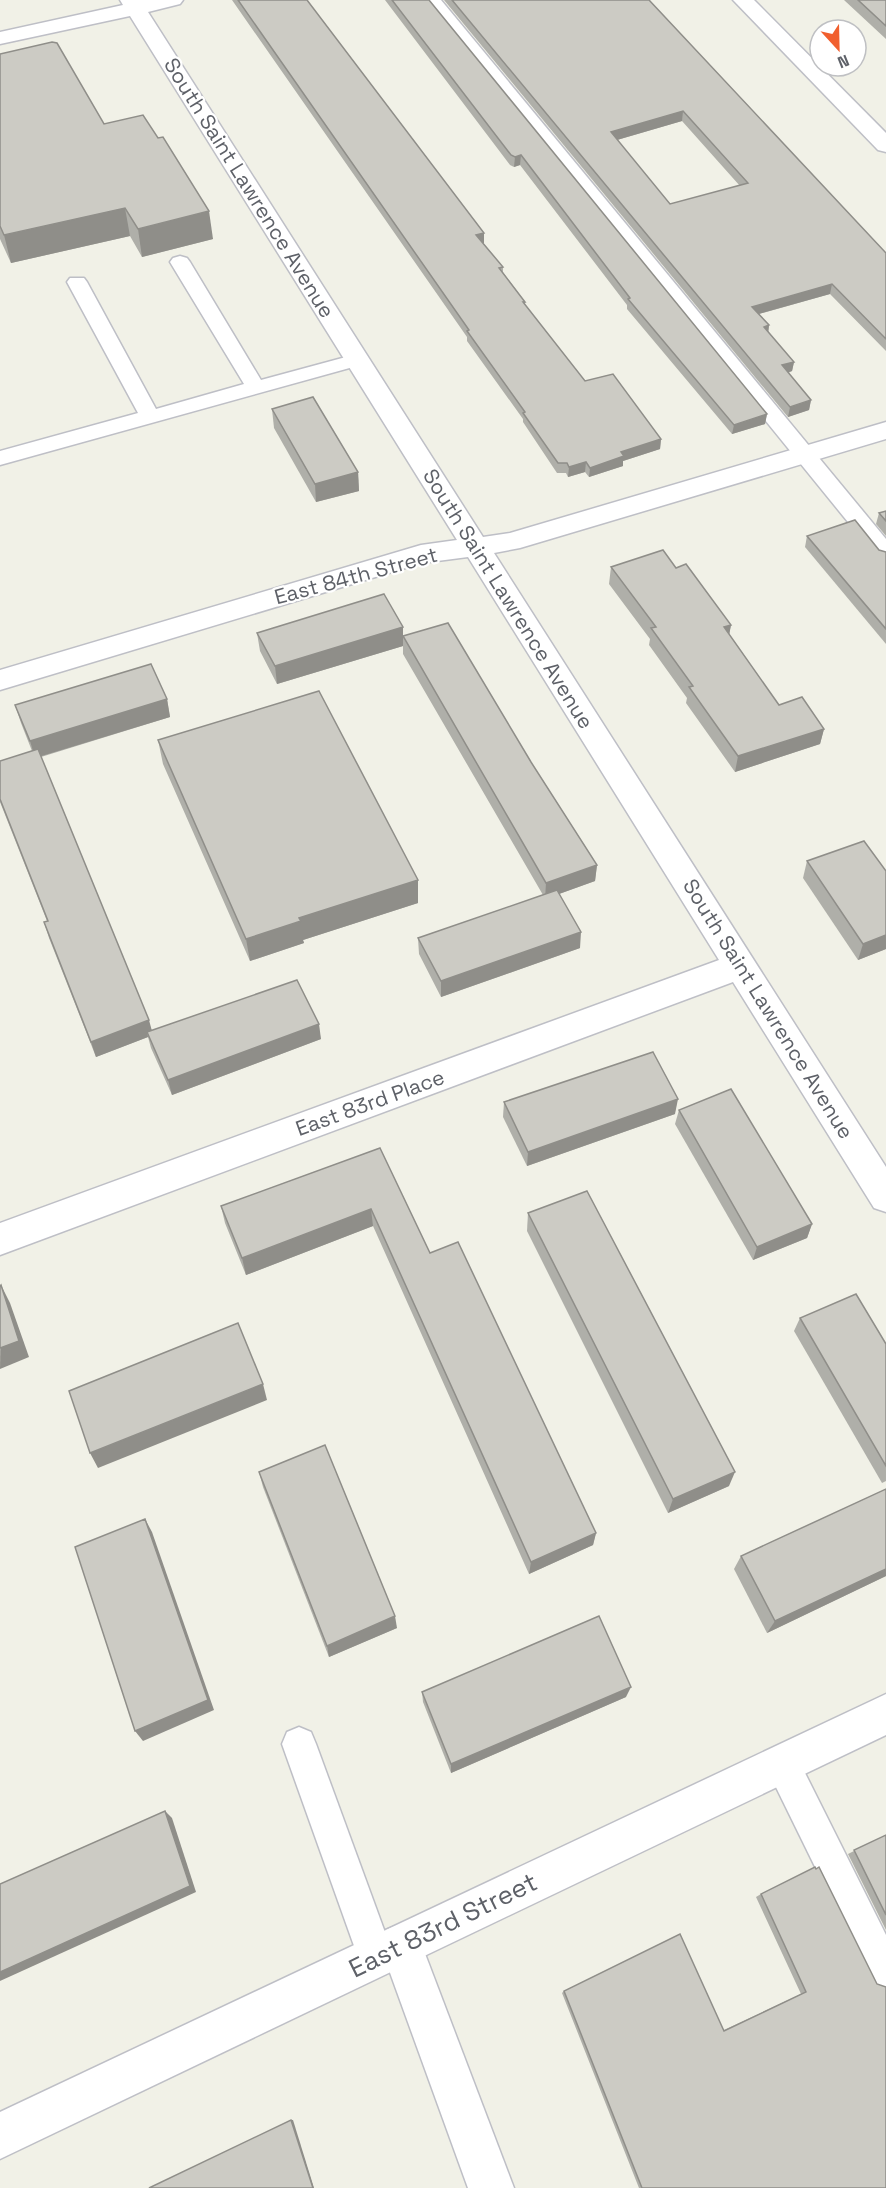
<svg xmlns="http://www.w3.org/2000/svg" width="886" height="2188" font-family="'Space Grotesk',sans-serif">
<rect width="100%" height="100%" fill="#f1f1e7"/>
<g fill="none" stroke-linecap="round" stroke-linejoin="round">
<defs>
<g id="service">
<polygon points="424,0 441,0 886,539 886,562 878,559"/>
<polygon points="180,256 187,258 190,262 261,380 357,354 364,356 367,360 364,364 0,465 0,451 138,413 67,282 70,278 84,278 87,282 156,409 244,384 170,262 173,258"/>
<polygon points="299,1727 311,1732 316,1744 394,1957 388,1969 376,1975 364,1969 358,1957 282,1744 287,1732"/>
<polygon points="782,1746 794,1751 886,1935 886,1990 873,1985 770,1775 765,1763 770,1751"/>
</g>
<g id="minor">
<polygon points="120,0 183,0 180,4 148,12 483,537 510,533 886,422 886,439 520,548 494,553 886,1167 886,1212 874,1208 733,982 0,1255 0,1223 719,960 468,557 422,563 0,690 0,670 421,545 457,540 130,16 0,44 0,32 123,5"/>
<polygon points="733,0 754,0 886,133 886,152 878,150"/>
<polygon points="401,1924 416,1930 514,2188 468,2188 380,1945 386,1930"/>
</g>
<polygon id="tertiary" points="886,1694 886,1735 0,2159 0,2112"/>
</defs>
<use href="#service" stroke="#bebfc6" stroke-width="3"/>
<use href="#minor" stroke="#bebfc6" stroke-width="3"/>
<use href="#tertiary" stroke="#bebfc6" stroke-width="3"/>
<use href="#service" fill="#fff" fill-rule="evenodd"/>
<use href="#minor" fill="#fff" fill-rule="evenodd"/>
<use href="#tertiary" fill="#fff" fill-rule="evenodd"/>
</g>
<g fill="#afafa9" fill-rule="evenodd">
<polygon points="232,0 307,0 484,233 484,243 483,243 503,267 503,272 525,302 525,305 585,381 661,439 660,449 623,461 623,466 589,477 585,472 568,477 566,473 557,473 523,422 523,419 467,341 467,337"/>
<polygon points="385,0 429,0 767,414 765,424 732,434 627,309 627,305 520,165 514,167 510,165"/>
<path d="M444 0H649L886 253V351L830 294 759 314 769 325 768 332 794 362 792 371 788 373 811 400 809 410 788 417ZM682 121 740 186 670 204 617 140Z"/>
<polygon points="844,0 886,0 886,39"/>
<polygon points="0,54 104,124 213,239 142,257 130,236 11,263 0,239"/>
<polygon points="272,409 358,472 359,491 316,502 274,428"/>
<polygon points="886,511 886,536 876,524 879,513"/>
<polygon points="807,536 886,552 886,644 805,547"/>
<polygon points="611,567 676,568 731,625 729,634 779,705 824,729 820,744 735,772 686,703 687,698 649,645 650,639 609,584"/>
<polygon points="403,627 403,636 531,762 597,865 595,881 559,894 580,948 441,997 419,954 418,938 543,895 403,654 403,646 277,684 260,651 257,633"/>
<polygon points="167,699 170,717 41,757 152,1031 321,1039 172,1095 151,1048 148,1037 96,1057 49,938 44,922 47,921 0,802 0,761 32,751 21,723 15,705"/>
<polygon points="158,740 418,880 418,903 303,940 304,943 250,961 163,764"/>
<polygon points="807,861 886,871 886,949 858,960 803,878"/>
<polygon points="504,1102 675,1114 527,1166 503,1117"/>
<polygon points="679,1110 812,1224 807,1238 753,1260 675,1124"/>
<polygon points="380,1148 430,1253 596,1533 593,1545 529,1574 373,1226 246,1275 225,1223 221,1206"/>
<polygon points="528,1213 729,1486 668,1513 527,1231"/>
<polygon points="800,1318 886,1344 886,1481 882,1483 794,1331"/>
<polygon points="259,1472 397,1628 329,1657 263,1487"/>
<polygon points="886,1489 886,1576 767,1633 734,1569 741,1556"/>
<polygon points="422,1692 626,1697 451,1773 423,1702"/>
<polygon points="886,1835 886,1930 848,1854"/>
<polygon points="761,1894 877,1984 886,2188 639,2188 562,1993 564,1991 724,2030 801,1994 756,1897"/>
</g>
<g fill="#8f8e89">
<polygon points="683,111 682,121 610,142 611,132"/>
<polygon points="521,155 520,165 514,167 515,157"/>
<polygon points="125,208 130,236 11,263 4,235"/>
<polygon points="209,211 213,239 142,257 138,229"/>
<polygon points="484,233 484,243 476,245 476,235"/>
<polygon points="832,284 830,294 751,316 752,307"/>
<polygon points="769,325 768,335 764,327"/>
<polygon points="794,362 792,371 780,375 782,365"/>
<polygon points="811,400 809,410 788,417 790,407"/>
<polygon points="767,414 765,424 732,434 734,425"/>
<polygon points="661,439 660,449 623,461 623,466 589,477 590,468 621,452"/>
<polygon points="586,462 585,472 568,477 569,467"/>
<polygon points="358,472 359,491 316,502 315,484"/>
<polygon points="731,625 728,641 724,627"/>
<polygon points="403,627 403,646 277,684 275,666"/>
<polygon points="167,699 170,717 35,758 30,741"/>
<polygon points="824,729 820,744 735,772 738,756"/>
<polygon points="597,865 595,881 545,899 546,883"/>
<polygon points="418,880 418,903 303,940 304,943 250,961 246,939 299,918"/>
<polygon points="581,932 580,948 441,997 441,981"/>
<polygon points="886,935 886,949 858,960 863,944"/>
<polygon points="149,1020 153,1035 147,1032 148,1037 96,1057 91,1042"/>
<polygon points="319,1024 321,1039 172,1095 168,1080"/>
<polygon points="678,1099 675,1114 527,1166 528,1152"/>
<polygon points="371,1209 373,1226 246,1275 242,1258"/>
<polygon points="812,1224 807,1238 753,1260 757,1247"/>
<polygon points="1,1285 10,1303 29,1357 0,1369"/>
<polygon points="263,1384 267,1400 98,1468 90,1453"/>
<polygon points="735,1472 729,1486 668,1513 673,1499"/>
<polygon points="145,1519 152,1532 214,1710 143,1741 135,1731"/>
<polygon points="596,1533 593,1545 529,1574 531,1562"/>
<polygon points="886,1569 886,1576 767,1633 775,1621"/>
<polygon points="395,1616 397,1628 329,1657 327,1646"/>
<polygon points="631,1687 626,1697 451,1773 451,1764"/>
<polygon points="165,1811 172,1818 196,1892 0,1981 0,1972"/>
<polygon points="291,2120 293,2120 314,2188 313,2188"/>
</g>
<g fill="#cccbc4" stroke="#8f8e89" stroke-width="1.5" fill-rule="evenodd">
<polygon points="238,0 307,0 484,233 476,235 503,267 499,268 525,302 523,302 585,381 613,374 661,439 621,452 624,456 590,468 586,462 569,467 567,463 558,463 523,413 525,412 467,331 469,330"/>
<polygon points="392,0 429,0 767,414 734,425 628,299 630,298 521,155 515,157 511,155"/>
<path d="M452 0H649L886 253V339L832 284 752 307 769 325 764 327 794 362 782 365 811 400 790 407ZM683 111 748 183 670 204 611 132Z"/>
<polygon points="858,0 886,0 886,26"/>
<polygon points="52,42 57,43 104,124 143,115 158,138 163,137 209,211 138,229 125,208 4,235 0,226 0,54"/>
<polygon points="313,397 358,472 315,484 272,409"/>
<polygon points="886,511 886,521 879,513"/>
<polygon points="855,520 879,550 886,552 886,629 807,536"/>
<polygon points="663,550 676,568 686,564 731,625 724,627 779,705 802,697 824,729 738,756 689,687 693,686 651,628 656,627 611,567"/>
<polygon points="384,594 403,627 275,666 257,633"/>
<polygon points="448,623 531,762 597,865 546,883 403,636"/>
<polygon points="151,664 167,699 30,741 15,705"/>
<polygon points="319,691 418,880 299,918 301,921 246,939 158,740"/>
<polygon points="38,749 149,1020 91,1042 44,922 48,921 0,799 0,761"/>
<polygon points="864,841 886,871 886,935 863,944 807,861"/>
<polygon points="557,890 581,932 441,981 418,938"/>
<polygon points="297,980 319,1024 168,1080 147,1032"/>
<polygon points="653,1052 678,1099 528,1152 504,1102"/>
<polygon points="731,1089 812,1224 757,1247 679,1110"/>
<polygon points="380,1148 430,1253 458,1242 596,1533 531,1562 371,1209 242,1258 221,1206"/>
<polygon points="587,1191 735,1472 673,1499 528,1213"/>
<polygon points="1,1285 19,1341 0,1348 0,1286"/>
<polygon points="856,1294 886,1344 886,1466 800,1318"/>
<polygon points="238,1323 263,1384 90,1453 69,1391"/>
<polygon points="325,1445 395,1616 327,1646 259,1472"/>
<polygon points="886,1489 886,1569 775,1621 741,1556"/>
<polygon points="145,1519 208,1700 135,1731 75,1547"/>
<polygon points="599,1616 631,1687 451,1764 422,1692"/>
<polygon points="165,1811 190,1886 0,1972 0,1884"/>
<polygon points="886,1835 886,1915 854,1850"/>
<polygon points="815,1867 816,1869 819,1867 877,1984 886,1987 886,2188 642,2188 564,1991 680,1934 724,2031 806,1992 761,1894"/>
<polygon points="291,2120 313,2188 149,2188"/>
</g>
<g text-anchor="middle" stroke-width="4.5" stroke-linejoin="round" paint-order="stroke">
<g font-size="21" fill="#5e6168" stroke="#fff">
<text transform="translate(249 188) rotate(58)" y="7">South Saint Lawrence Avenue</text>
<text transform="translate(356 576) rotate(-15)" y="7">East 84th Street</text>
<text transform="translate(508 599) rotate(58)" y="7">South Saint Lawrence Avenue</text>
<text transform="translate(768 1009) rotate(58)" y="7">South Saint Lawrence Avenue</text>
<text transform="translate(370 1103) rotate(-20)" y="7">East 83rd Place</text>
</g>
<g font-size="26" fill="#5e6168" stroke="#fff">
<text transform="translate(443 1925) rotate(-26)" y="9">East 83rd Street</text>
</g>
</g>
<g transform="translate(838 48) rotate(158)"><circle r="28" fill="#ffffff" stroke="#bfc0c3" stroke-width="1.5"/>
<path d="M0-4.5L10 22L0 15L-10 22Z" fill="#f15f2e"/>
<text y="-9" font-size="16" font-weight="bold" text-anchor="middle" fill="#5e6168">N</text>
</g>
</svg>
